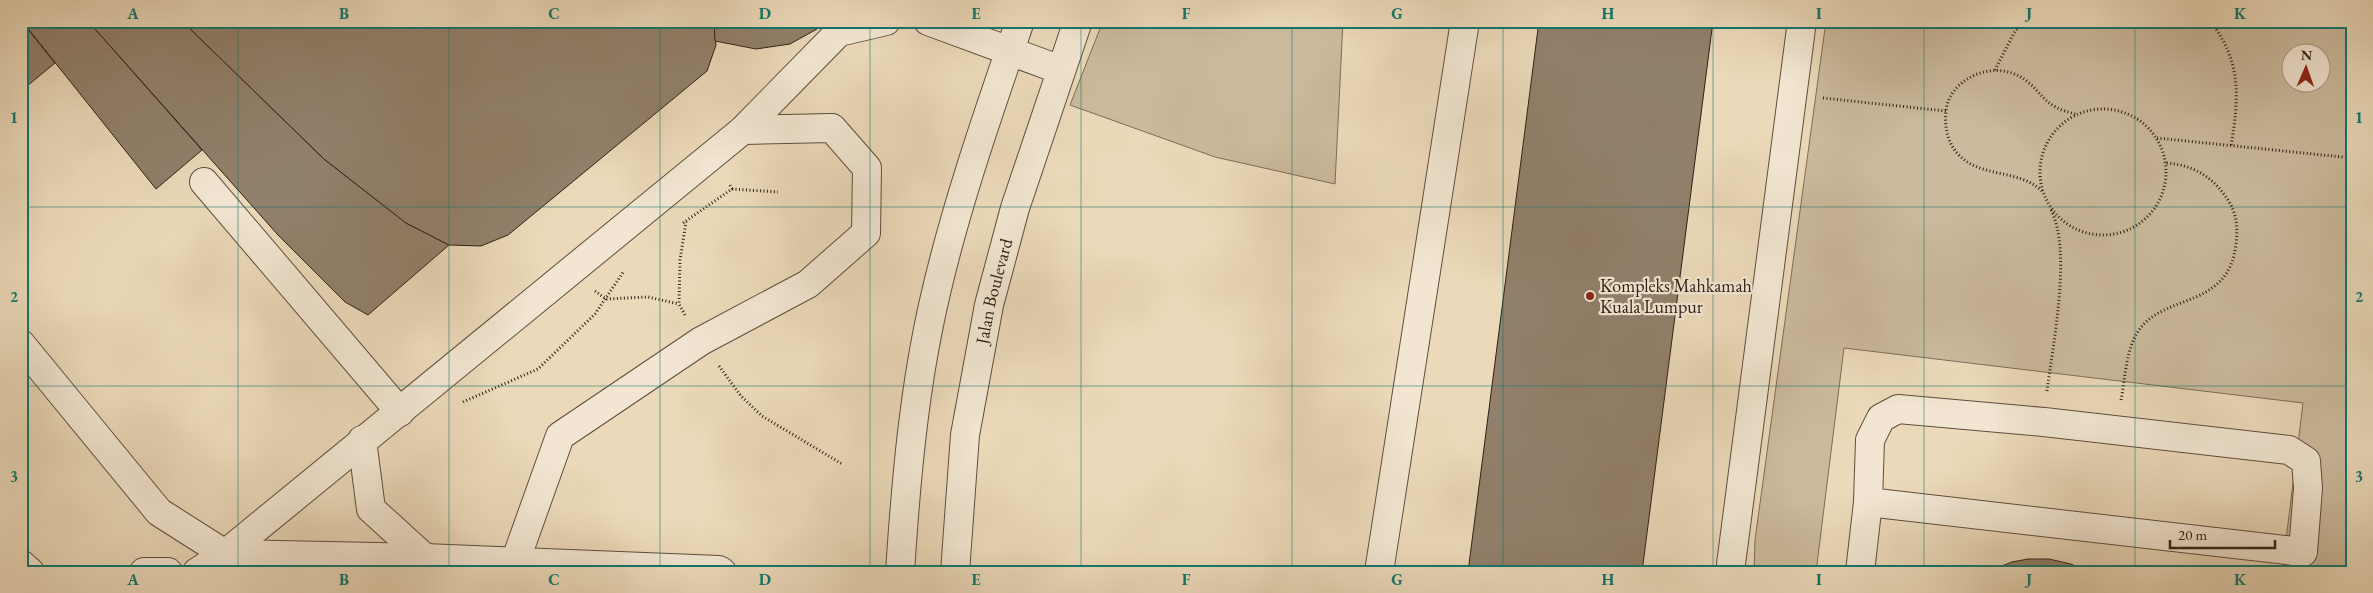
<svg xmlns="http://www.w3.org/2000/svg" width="2373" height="593" font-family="'EB Garamond',serif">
<rect width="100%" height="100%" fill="#ebd9b9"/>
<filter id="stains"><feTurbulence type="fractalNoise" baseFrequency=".004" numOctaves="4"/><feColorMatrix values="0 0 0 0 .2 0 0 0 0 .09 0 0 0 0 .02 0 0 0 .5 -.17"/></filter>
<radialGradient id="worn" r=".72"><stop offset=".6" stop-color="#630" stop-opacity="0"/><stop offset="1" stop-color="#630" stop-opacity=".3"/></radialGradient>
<g fill="#cbba9d" stroke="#7d6d5a" fill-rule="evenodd">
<polygon points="1103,21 1343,21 1335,184 1215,157 1070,105"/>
<path d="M1826 21H2352V541L2348 572H2282L2303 403 1844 348 1816 572H1754L1755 540ZM2290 52H2320V82H2290Z"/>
</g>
<g fill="#91806b" stroke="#2f2016">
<polygon points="21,21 55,63 21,91"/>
<polygon points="22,21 88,21 202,150 156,189"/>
<polygon points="88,21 182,21 324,159 406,223 449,245 368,315 345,302 278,235"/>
<polygon points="182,21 714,21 716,45 707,71 508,235 481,246 449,245 406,223 324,159"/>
<polygon points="714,21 822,21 817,29 790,44 756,49 715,41"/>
<polygon points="1539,21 1713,21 1642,572 1468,572"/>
<polygon points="2028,559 2049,559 2071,564 2089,572 1986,572 2012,562"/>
</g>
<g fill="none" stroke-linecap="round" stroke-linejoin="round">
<defs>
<g id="minor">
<polyline points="928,21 1061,70"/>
<polyline points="204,182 400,412"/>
<polyline points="21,344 159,512 225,554 425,558 719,570 722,572"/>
<polygon points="1898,409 2044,422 2289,450 2306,461 2308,488 2303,552 1868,502 1870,440 1881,418"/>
<polyline points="362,440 371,509 425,558"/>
<polyline points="515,562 560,436 701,341 808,284 866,233 867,168 832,128 743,130"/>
<polyline points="21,564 30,572"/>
<polyline points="144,572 168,572"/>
<polyline points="197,572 225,554 743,130 839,32 886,21"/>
<path d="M900 572C906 480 914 387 935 297 956 205 989 111 1020 21"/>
<path id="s1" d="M955 572 965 435 989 305 1015 208 1078 21"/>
<polyline points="1379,572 1465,21"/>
<polyline points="1732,572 1731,564 1802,21"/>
<polyline points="1860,572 1868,502"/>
</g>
</defs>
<use href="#minor" stroke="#5e4e3f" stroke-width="30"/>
<g stroke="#2f2016" stroke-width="3" stroke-dasharray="1 2.5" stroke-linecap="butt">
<path d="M2210 21C2242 61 2239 98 2231 146"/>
<polyline points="1995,70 2014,33 2023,21"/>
<polyline points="1823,98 1946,111"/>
<circle cx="2103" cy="172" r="63"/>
<polyline points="2157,138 2352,158"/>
<polyline points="732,189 778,192"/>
<path d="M2042 191C2019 169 1982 178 1960 156 1948 145 1944 127 1946 111 1947 98 1956 86 1966 80 1984 67 2012 67 2029 83 2038 90 2043 100 2054 106 2060 110 2068 112 2075 114"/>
<polyline points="683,223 732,189 729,183"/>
<polyline points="595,291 606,299 648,297 679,304"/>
<polyline points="685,315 679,304 680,260 686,222"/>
<polyline points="719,366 741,396 762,416 842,464"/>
<path d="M2047 391C2053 343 2072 251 2051 210"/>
<path d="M2121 400C2125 379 2126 348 2139 330 2165 293 2229 309 2236 244 2238 228 2237 214 2228 200 2213 177 2194 165 2166 163"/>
<polyline points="463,402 538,369 595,314 624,271"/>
</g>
<use href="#minor" stroke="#f2e6d2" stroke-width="28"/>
</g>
<path fill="none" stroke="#0f766e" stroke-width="1" stroke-opacity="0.55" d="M238 21V572M449 21V572M660 21V572M870 21V572M1081 21V572M1292 21V572M1503 21V572M1713 21V572M1924 21V572M2135 21V572M21 207H2352M21 386H2352"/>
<circle fill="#8f2418" stroke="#f2e6d2" stroke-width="2" cx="1590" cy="296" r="5"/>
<g text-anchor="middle" stroke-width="4.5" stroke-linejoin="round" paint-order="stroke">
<g font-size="18" fill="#2f2016" stroke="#f2e6d2" text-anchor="start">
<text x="1600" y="292">Kompleks Mahkamah<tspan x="1600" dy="21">Kuala Lumpur</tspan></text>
</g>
<g font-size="18" fill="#2f2016" stroke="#f2e6d2">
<text dy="6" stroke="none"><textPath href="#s1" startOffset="284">Jalan Boulevard</textPath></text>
</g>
</g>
<rect width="2373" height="593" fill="none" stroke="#ebd9b9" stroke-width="55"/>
<g transform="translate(2306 68) rotate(2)"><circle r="24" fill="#f2e6d2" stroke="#a49787"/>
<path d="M0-4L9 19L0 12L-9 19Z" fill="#8f2418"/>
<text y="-8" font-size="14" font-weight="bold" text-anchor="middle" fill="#2f2016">N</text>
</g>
<path d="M2170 540v8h105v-8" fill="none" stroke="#2f2016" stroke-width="2.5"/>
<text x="2178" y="540" font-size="15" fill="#2f2016" stroke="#f2e6d2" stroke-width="4" paint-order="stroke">20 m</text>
<rect x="28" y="28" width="2318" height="538" fill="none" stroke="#0f766e" stroke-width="2"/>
<g font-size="16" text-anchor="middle" font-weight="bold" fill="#0f766e">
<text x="133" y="19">A</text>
<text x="344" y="19">B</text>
<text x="554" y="19">C</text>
<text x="765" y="19">D</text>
<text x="976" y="19">E</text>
<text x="1186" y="19">F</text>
<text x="1397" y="19">G</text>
<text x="1608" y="19">H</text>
<text x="1819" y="19">I</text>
<text x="2029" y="19">J</text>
<text x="2240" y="19">K</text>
<text x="14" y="123">1</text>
<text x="2359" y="123">1</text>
<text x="14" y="302">2</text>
<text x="2359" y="302">2</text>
<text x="14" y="482">3</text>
<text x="2359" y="482">3</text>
<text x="133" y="585">A</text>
<text x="344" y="585">B</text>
<text x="554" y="585">C</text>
<text x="765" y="585">D</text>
<text x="976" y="585">E</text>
<text x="1186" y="585">F</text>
<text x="1397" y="585">G</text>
<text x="1608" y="585">H</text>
<text x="1819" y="585">I</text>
<text x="2029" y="585">J</text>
<text x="2240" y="585">K</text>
</g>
<rect width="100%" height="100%" filter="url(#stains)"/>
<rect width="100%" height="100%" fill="url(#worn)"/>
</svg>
